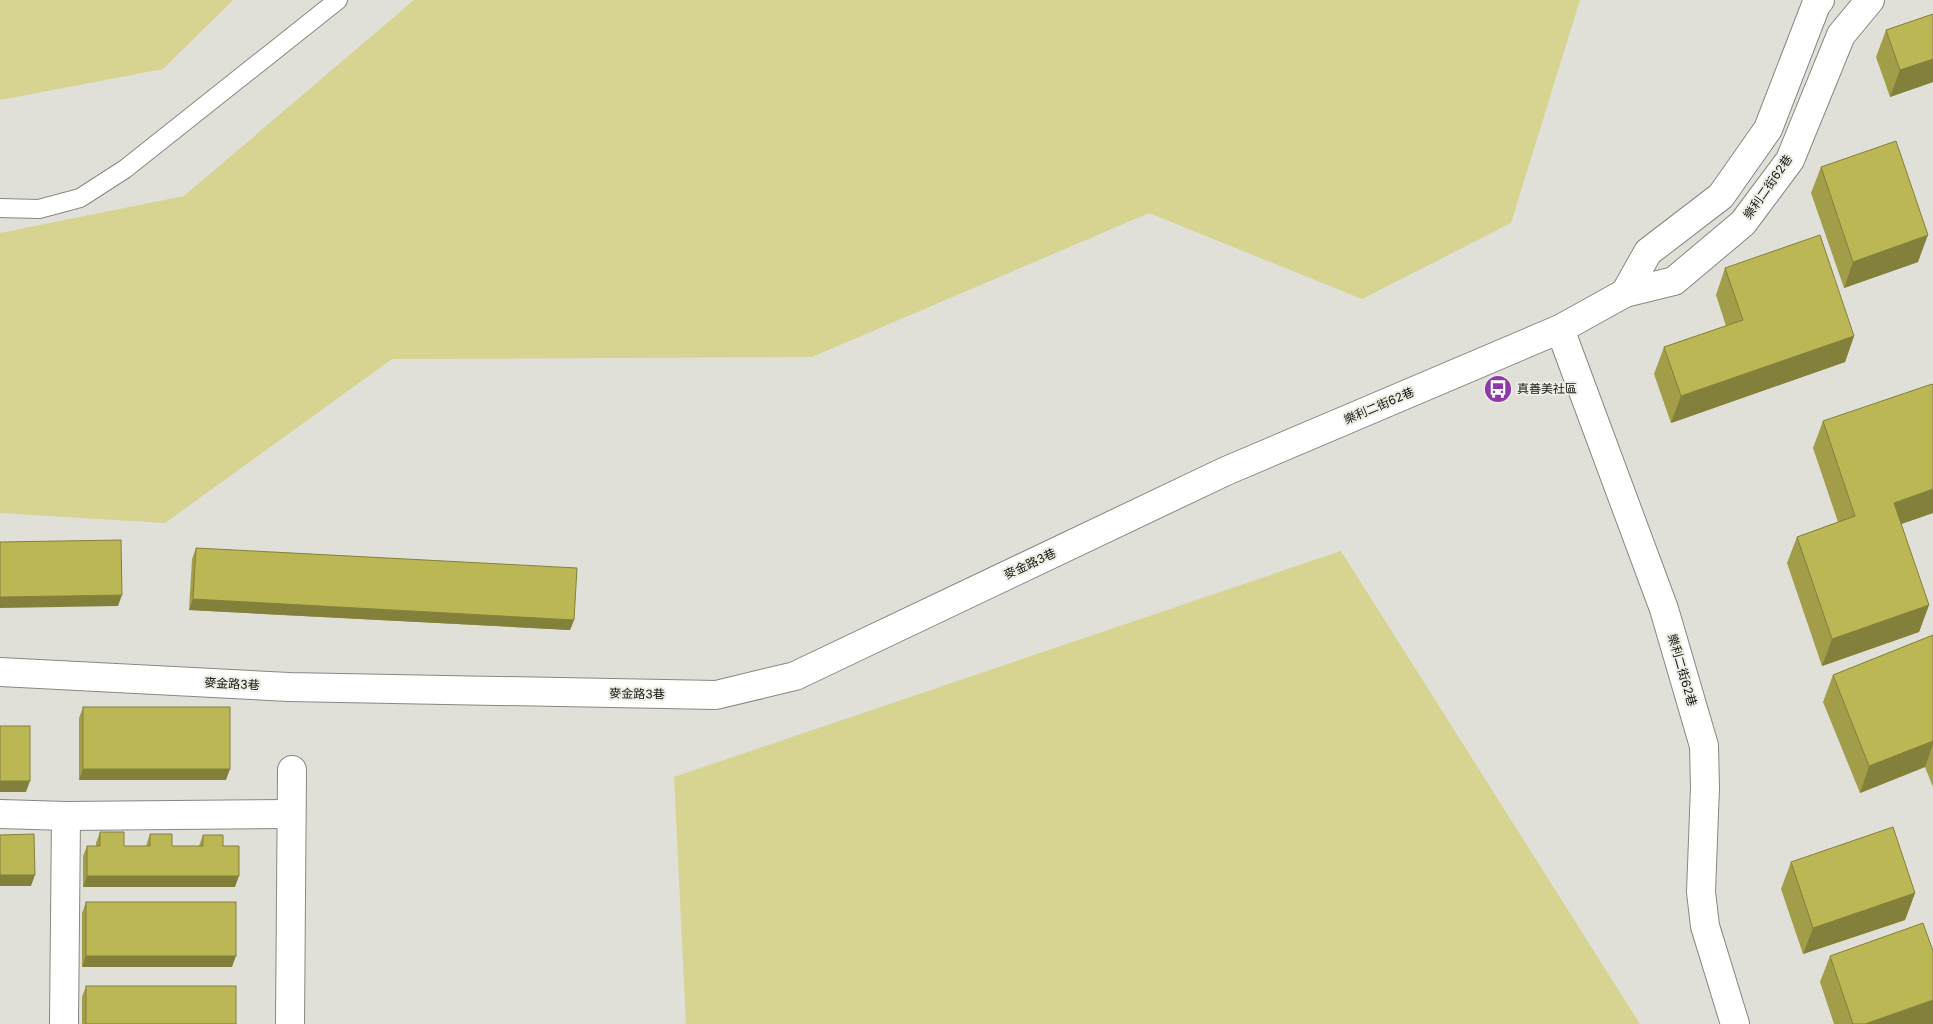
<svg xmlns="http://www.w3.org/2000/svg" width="1933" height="1024" font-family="Inter,'Noto Sans TC',sans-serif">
<rect width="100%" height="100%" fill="#e0e0d8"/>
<g fill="#d6d490">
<polygon points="0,0 233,0 163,69 0,100"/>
<polygon points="414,0 1580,0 1511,223 1362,299 1149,213 812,357 392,359 165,523 0,513 0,233 184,196"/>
<polygon points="1341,551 1640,1024 686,1024 674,777"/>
</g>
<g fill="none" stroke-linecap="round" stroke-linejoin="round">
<defs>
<polyline id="service" points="0,208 39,209 80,198 125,169 338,0"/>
<g id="minor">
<polyline points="1625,293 1648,252 1721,196 1768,129 1816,5 1820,0"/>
<polyline points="1560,329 1664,609 1704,746 1705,787 1701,892 1705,926 1735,1024"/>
<polyline points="0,672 289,687 716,695 795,676 1226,471 1560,329 1625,293 1674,281 1743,223 1790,160 1841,35 1870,0"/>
<polyline points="0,814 66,816 291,814"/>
<polyline points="64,1024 66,816"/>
<polyline points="290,1024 292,770"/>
</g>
</defs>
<use href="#service" stroke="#888882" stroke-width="20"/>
<use href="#minor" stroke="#888882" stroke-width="30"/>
<use href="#service" stroke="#fff" stroke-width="18"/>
<use href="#minor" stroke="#fff" stroke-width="28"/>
</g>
<g fill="#a19d49">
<polygon points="1933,14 1933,82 1890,97 1876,57 1886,30"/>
<polygon points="1821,167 1918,262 1844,288 1811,193"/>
<polygon points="1725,268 1854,336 1845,362 1671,423 1654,374 1664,347 1726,326 1716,295"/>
<polygon points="1823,421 1933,513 1901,524 1929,605 1919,632 1822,666 1787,563 1797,537 1838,522 1813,448"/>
<polygon points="196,548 574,620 570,630 189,610 192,559"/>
<polygon points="1933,635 1933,787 1925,767 1860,793 1823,702 1833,675"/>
<polygon points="83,707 226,780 79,780 79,718"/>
<polygon points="100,832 124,846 146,846 150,834 172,846 199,846 203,835 223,846 235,887 83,887 83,856 87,846 96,846 96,843"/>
<polygon points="1791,862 1915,893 1905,920 1803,954 1781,889"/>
<polygon points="86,902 232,967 82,967 82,913"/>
<polygon points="1933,951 1933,1024 1834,1024 1820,982 1830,956"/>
<polygon points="86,986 236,1024 82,1024 82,997"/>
</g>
<g fill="#83803c">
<polygon points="1933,59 1933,82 1890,97 1900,70"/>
<polygon points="1928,235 1918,262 1844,288 1853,262"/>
<polygon points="1854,336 1845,362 1671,423 1681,396"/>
<polygon points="1933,489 1933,513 1884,530 1894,503"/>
<polygon points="122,595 118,606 0,608 0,597"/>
<polygon points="193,599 574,620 570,630 189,610"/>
<polygon points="1929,605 1919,632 1822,666 1832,639"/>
<polygon points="1933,741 1933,744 1925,767 1860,793 1869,766"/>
<polygon points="83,769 230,769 226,780 79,780"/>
<polygon points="0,781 30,781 26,792 0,792"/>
<polygon points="0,875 35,875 31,886 0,886"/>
<polygon points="87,876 239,876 235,887 83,887"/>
<polygon points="1915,893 1905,920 1803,954 1813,928"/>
<polygon points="86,956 236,956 232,967 82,967"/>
<polygon points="1933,1000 1933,1024 1865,1024"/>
</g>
<g fill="#bbb755" stroke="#83803c">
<polygon points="1933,14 1933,59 1900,70 1886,30"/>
<polygon points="1896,141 1928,235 1853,262 1821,167"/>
<polygon points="1820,235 1854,336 1681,396 1664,347 1743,320 1725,268"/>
<polygon points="1932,384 1933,386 1933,489 1894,503 1929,605 1832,639 1797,537 1855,516 1823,421"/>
<polygon points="121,540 122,595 0,597 0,542"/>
<polygon points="196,548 577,568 574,620 193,599"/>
<polygon points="1933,635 1933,741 1869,766 1833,675"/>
<rect x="83" y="707" width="147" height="62"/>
<rect x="0" y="726" width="30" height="55"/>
<polygon points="1893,827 1915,893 1813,928 1791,862"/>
<polygon points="100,832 124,832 124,846 150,846 150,834 172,834 172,846 203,846 203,835 223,835 223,846 239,846 239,876 87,876 87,846 100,846"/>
<polygon points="34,834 35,875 0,875 0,835"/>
<rect x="86" y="902" width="150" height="54"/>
<polygon points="1923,923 1933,951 1933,1000 1865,1024 1853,1024 1830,956"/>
<rect x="86" y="986" width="150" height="38"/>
</g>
<defs>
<symbol id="bus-disc" viewBox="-11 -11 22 22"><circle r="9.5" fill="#8d3aa9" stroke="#edede5"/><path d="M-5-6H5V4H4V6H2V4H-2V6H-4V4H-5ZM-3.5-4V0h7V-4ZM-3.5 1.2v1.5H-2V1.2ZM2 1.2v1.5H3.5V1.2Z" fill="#fff"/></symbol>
</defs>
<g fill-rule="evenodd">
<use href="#bus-disc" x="1482" y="373" width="32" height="32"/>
</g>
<g text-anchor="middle" stroke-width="4" stroke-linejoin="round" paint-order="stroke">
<g font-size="12" fill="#141412" stroke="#edede5">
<text transform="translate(1768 187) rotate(-55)" y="4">樂利二街62巷</text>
<text transform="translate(1379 406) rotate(-23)" y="4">樂利二街62巷</text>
<text transform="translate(1030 564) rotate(-25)" y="4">麥金路3巷</text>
<text transform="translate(1682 670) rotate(74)" y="4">樂利二街62巷</text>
<text transform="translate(232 684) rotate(3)" y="4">麥金路3巷</text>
<text transform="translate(637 694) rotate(1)" y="4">麥金路3巷</text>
</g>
<g font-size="12" fill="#141412" stroke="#edede5" text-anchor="start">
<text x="1517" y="393">真善美社區</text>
</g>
</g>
</svg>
